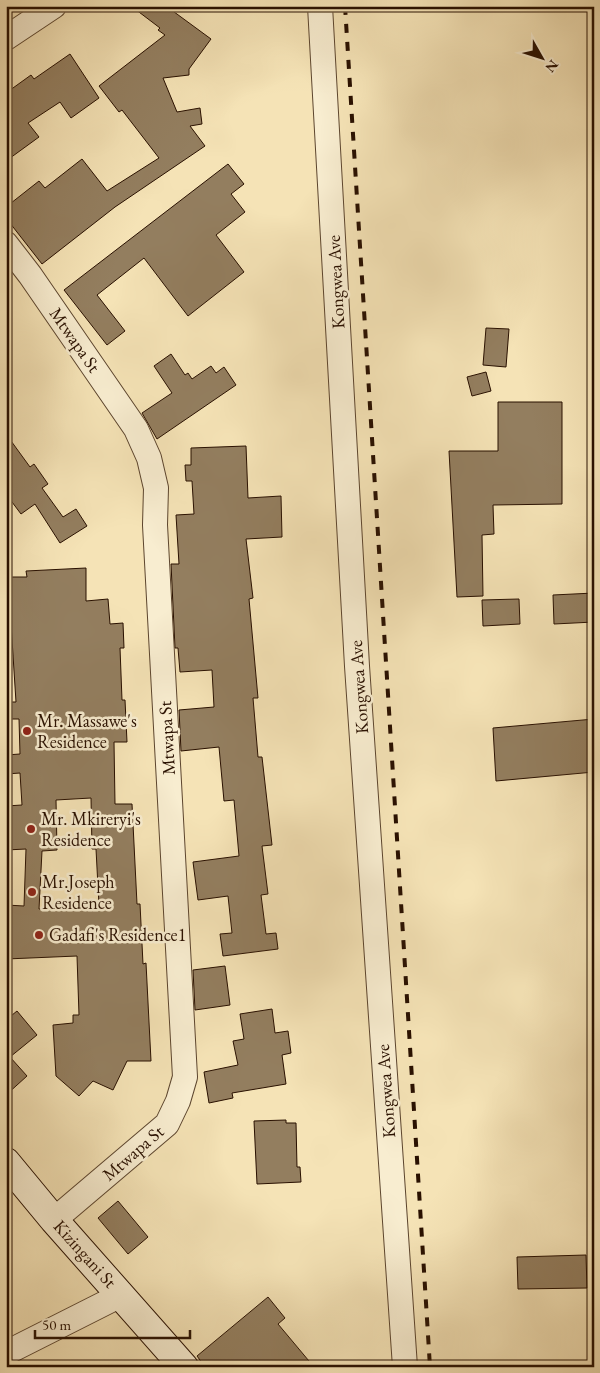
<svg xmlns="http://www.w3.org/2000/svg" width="600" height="1373" font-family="'EB Garamond',serif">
<rect width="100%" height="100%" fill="#f5e3b6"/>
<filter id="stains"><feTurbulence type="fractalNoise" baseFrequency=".004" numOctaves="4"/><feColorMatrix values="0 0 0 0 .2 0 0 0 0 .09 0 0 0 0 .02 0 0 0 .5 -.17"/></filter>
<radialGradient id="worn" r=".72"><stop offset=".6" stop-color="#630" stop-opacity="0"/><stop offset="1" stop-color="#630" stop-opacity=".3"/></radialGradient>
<g fill="#937e5f" stroke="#291000" fill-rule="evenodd">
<polygon points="131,6 166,6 211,39 189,69 189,75 163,78 177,112 200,108 202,124 190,126 205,146 115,207 42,264 6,218 6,207 39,181 45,188 82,159 107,191 159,158 122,110 119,112 99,86 165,35 158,30 160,28"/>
<polygon points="70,54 99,98 71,118 60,102 28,123 39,137 6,161 6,93 31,75 34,79"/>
<polygon points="228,164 244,184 231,194 245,212 216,235 244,272 188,316 144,258 97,295 125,331 107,345 64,290"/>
<polygon points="486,328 509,329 506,367 483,365"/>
<polygon points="171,354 185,375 188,373 192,379 211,366 216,373 224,367 236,385 157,439 142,413 172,393 154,366"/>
<polygon points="486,372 491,391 472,396 467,377"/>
<polygon points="498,402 562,402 562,504 493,505 494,534 482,535 483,596 457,597 449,451 498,451"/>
<polygon points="6,434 30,467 34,464 48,484 42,488 63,517 76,509 87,526 60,543 35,504 21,514 6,494"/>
<polygon points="246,446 248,498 281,496 282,537 246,539 253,598 249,599 258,698 253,698 258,757 262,757 272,845 262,846 268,894 261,895 266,934 276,933 278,949 223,956 220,934 232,933 228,896 198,900 193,862 239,856 234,800 224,801 219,747 181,751 179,710 214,707 212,670 180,672 178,648 175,648 171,564 179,564 176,515 194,514 192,481 186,481 185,465 191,465 191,448"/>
<path d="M86 568V601L108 599 110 624 123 623 124 648H120L122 700H125L127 742H114L115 804H132L137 904H140L143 964 146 963 151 1061H127L113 1090 93 1081 79 1096 56 1076 53 1025 73 1023V1015H79L77 956 6 959V905L24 906 26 849 6 850V806L22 805 20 773 6 774V755L20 754 19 719H6V702H16L8 577H27L26 571ZM91 798 92 849H96L99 906 39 909 42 851 57 850 56 800Z"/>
<polygon points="594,593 594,622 554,624 553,595"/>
<polygon points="519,599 520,624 483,626 482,600"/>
<polygon points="594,719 594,772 496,781 493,728"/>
<polygon points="225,966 230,1005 195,1010 193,970"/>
<polygon points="272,1009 275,1033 288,1031 291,1053 282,1055 286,1084 232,1093 233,1098 209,1103 204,1072 238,1065 233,1041 244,1039 240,1014"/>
<polygon points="17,1011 37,1035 10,1057 27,1076 6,1095 6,1020"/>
<polygon points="286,1120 286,1123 296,1123 297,1167 300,1167 301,1182 257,1184 254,1121"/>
<polygon points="118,1201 148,1237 128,1254 98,1218"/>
<polygon points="586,1255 587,1288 518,1289 517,1257"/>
<polygon points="268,1297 285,1318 278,1324 314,1367 205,1367 197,1356"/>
</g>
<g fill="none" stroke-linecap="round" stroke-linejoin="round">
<defs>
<g id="street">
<polyline points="320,6 357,666 405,1367"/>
<polyline points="6,38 54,6"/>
<polyline points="6,244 30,275 136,429 149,458 156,488 155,525 185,1077 178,1101 167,1124 54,1220"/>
<polyline points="6,1353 121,1295"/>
</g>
<polyline id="secondary" points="6,1162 54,1220 184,1367"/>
</defs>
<use href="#street" stroke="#5c452e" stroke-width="26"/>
<use href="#secondary" stroke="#291000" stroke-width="30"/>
<use href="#street" stroke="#f8edd0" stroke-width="24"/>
<use href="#secondary" stroke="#f8edd0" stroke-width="28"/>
<polyline stroke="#291000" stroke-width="4" stroke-dasharray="9 9" stroke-linecap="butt" points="345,6 430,1367"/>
</g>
<g fill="#8f2418" stroke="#f8edd0" stroke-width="2">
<circle cx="27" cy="731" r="5"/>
<circle cx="31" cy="829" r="5"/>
<circle cx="32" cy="892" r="5"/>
<circle cx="39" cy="935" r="5"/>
</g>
<g text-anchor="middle" stroke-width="5" stroke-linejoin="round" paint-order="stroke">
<g font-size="18" fill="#291000" stroke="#f8edd0">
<text transform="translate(336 282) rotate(-93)" y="6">Kongwea Ave</text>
<text transform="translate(75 340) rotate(55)" y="6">Mtwapa St</text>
<text transform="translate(359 687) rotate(-94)" y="6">Kongwea Ave</text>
<text transform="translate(167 738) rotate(-93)" y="6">Mtwapa St</text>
<text transform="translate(386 1091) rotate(-94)" y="6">Kongwea Ave</text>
<text transform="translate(133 1153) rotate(-41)" y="6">Mtwapa St</text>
<text transform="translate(85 1254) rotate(48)" y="6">Kizingani St</text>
</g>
<g font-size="18" fill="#291000" stroke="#f8edd0" text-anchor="start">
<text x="37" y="727">Mr. Massawe's<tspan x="37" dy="21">Residence</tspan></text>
<text x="41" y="825">Mr. Mkireryi's<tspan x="41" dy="21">Residence</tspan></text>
<text x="42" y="888">Mr.Joseph<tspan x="42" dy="21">Residence</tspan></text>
<text x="49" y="941">Gadafi's Residence1</text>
</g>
</g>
<rect width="600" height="1373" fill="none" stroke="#f5e3b6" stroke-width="25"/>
<rect x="8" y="8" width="585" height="1358" fill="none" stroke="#291000" stroke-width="2.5"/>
<rect x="12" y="12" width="575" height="1348" fill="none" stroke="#291000"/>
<g transform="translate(542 58) rotate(129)" stroke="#f8edd0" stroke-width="4" paint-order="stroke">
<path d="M0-4L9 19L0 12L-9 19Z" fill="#291000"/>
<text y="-8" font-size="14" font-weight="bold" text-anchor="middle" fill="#291000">N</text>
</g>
<path d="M35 1330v8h155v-8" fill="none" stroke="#291000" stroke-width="2.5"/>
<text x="42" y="1330" font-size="15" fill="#291000" stroke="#f8edd0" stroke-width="4" paint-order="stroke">50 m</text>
<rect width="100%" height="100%" filter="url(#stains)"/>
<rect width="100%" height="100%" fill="url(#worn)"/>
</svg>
